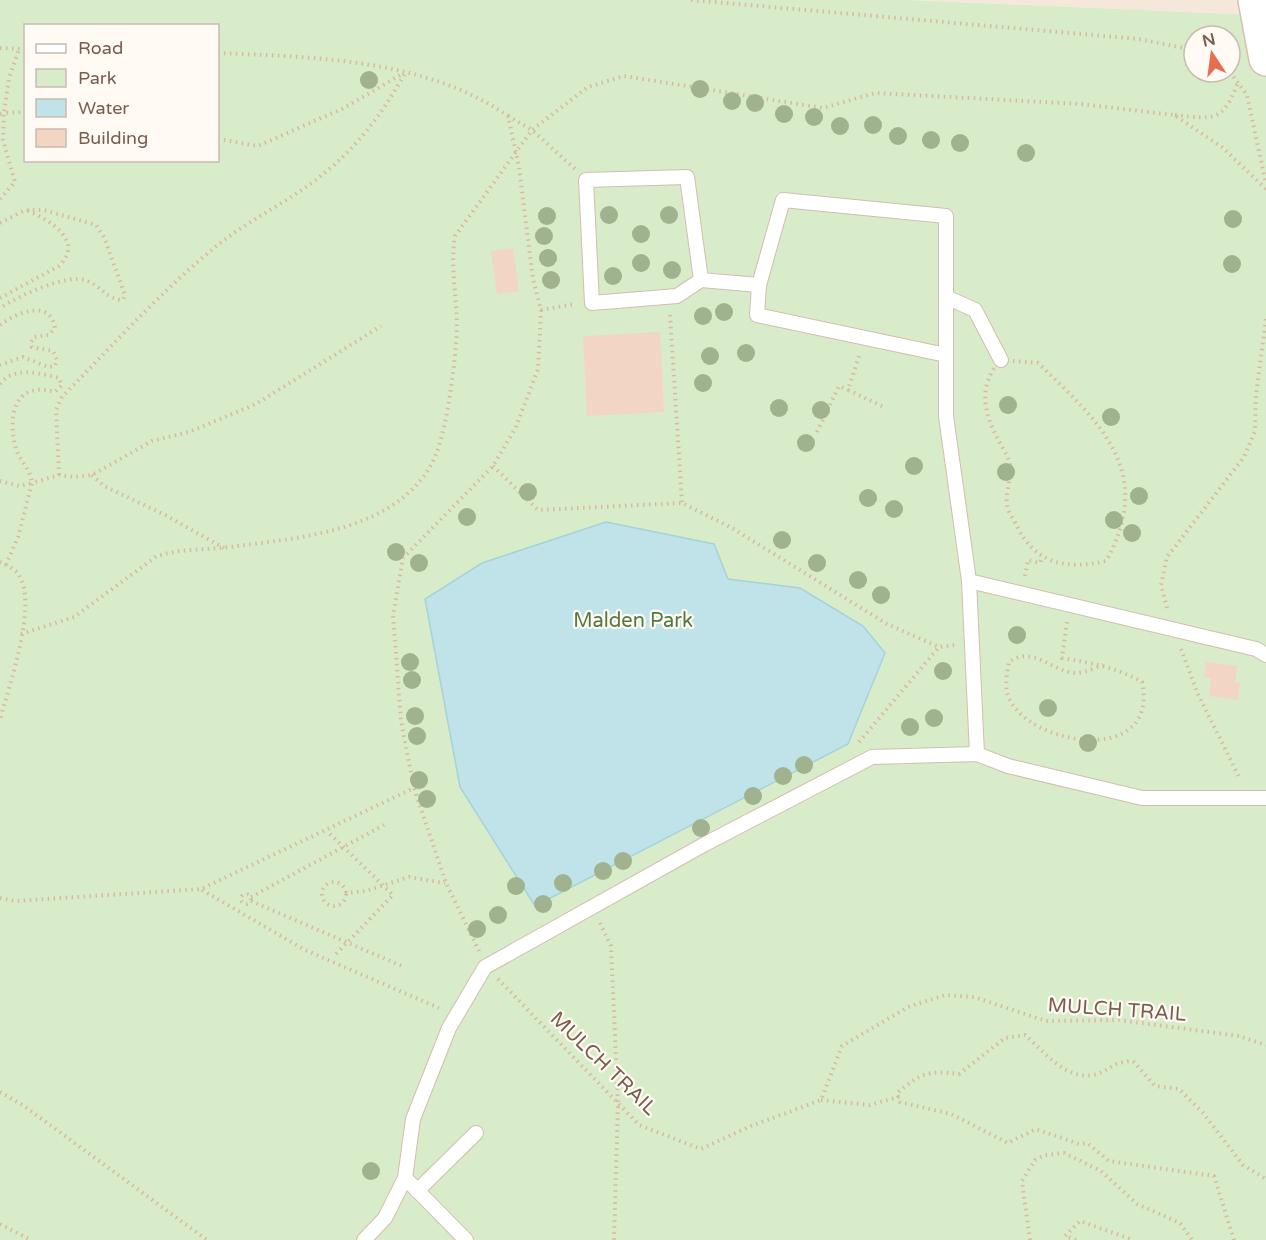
<svg xmlns="http://www.w3.org/2000/svg" width="1266" height="1240" font-family="'Varela Round',sans-serif">
<rect width="100%" height="100%" fill="#fdf6ec"/>
<polygon fill="#f5e8da" points="910,0 1254,0 1257,15"/>
<path fill="#d8ecc9" fill-rule="evenodd" d="M0 0H910L1257 15 1266 65V1240H0ZM26 26H218V160H26ZM1194 36H1230V72H1194Z"/>
<polygon fill="#bfe3e8" stroke="#a5d3da" stroke-width="1.5" points="606,522 714,544 728,579 800,588 863,626 885,653 848,744 535,906 460,787 425,599 482,563"/>
<g fill="#f3d5c3">
<polygon points="513,248 519,291 497,294 491,251"/>
<polygon points="660,332 664,412 587,416 583,336"/>
<polygon points="1206,662 1237,666 1235,683 1240,683 1238,700 1209,696 1211,678 1204,677"/>
</g>
<g fill="none" stroke-linecap="round" stroke-linejoin="round">
<defs>
<g id="service">
<polyline points="701,280 687,177 586,180 592,303 677,296 701,280 759,285"/>
<polyline points="946,297 975,310 1001,360"/>
<polyline points="946,355 757,315 759,285 783,200 946,216 946,416 969,581 977,754"/>
<polyline points="969,581 1256,649 1266,655"/>
<polyline points="405,1178 466,1240"/>
<polyline points="417,1191 476,1133"/>
<polyline points="364,1240 385,1218 405,1178 413,1119 449,1028 485,967 705,844 872,757 977,754 1008,766 1142,798 1266,798"/>
</g>
<polyline id="secondary" points="1255,0 1266,59"/>
</defs>
<use href="#service" stroke="#d1beb0" stroke-width="16"/>
<use href="#secondary" stroke="#d6c0b0" stroke-width="36"/>
<g stroke="#d9b8a5" stroke-width="4" stroke-dasharray="1.5 4.5" stroke-linecap="butt">
<polyline points="691,0 1139,39 1194,50"/>
<polyline points="0,48 26,49"/>
<path d="M218 53C315 57 426 59 508 116L519 167 533 279 541 310 538 369 515 429 493 466 403 558 393 615 401 721 414 788 446 883 479 951"/>
<polyline points="1230,72 1247,95 1266,184"/>
<polyline points="0,114 4,113 9,78 19,49"/>
<path d="M1175 115C1214 119 1222 123 1238 83"/>
<polyline points="508,116 532,130 575,169"/>
<polyline points="218,139 258,146 344,108 404,73"/>
<polyline points="0,199 15,182 3,140 4,113 26,112"/>
<path d="M0 223 25 210H44L96 225 104 237 125 295 123 300C105 299 103 287 87 281 68 272 17 297 0 308"/>
<path d="M0 298 59 266C85 241 50 220 28 211"/>
<polyline points="541,310 575,304"/>
<polyline points="670,315 682,503"/>
<path d="M0 325C16 313 50 298 55 328L49 335 34 337 31 342 32 347 53 351 57 360 55 366 48 367 23 357 0 365"/>
<polyline points="859,356 848,390 884,407"/>
<path d="M1001 360 1038 363C1100 422 1156 472 1106 561 1067 570 1035 564 1017 526 1014 520 1008 512 1007 505 1005 493 1012 478 1010 464 1008 456 1002 447 998 439 983 412 978 384 1001 360Z"/>
<path d="M0 384C14 366 39 373 59 378L62 385 55 392C14 380 7 417 16 449 20 461 31 470 32 483L19 486 0 481"/>
<polyline points="817,432 839,386 848,390"/>
<polyline points="493,466 538,510 682,503 732,528 887,624 939,647 955,645"/>
<path d="M59 475 56 410 62 397C113 345 162 290 219 244 252 218 290 201 322 175 356 149 385 110 405 73"/>
<polyline points="92,475 104,486 165,515 224,548"/>
<path d="M0 562C6 565 15 569 19 575 38 606 9 685 0 720"/>
<polyline points="6,565 18,537 32,483 59,475 73,477 92,475 152,441 189,432 256,404 381,326"/>
<polyline points="1025,576 1028,560 1040,563 1042,558"/>
<polyline points="1167,608 1161,585 1167,557 1244,457 1255,431 1256,395 1266,319"/>
<path d="M1067 622 1062 658C1091 663 1116 667 1142 682 1160 767 1029 746 1009 698 1004 687 1007 674 1009 662 1032 645 1051 671 1075 673 1085 673 1094 668 1103 665"/>
<path d="M21 634 74 617 157 556C183 548 211 550 238 546 305 537 394 530 431 465 446 439 453 376 456 345 460 308 449 272 455 236L532 130 588 87 624 76 823 108 875 93 1081 104 1174 115 1222 147 1266 189"/>
<polyline points="1181,649 1197,692 1240,779"/>
<polyline points="859,742 939,647"/>
<polyline points="330,834 393,895 335,955"/>
<circle cx="334" cy="894" r="12"/>
<polyline points="202,890 305,950 439,1008"/>
<polyline points="345,893 366,891 409,877 445,883"/>
<circle cx="246" cy="899" r="5"/>
<polyline points="251,897 384,825"/>
<polyline points="0,898 16,901 201,889 414,788"/>
<polyline points="251,901 404,967"/>
<polyline points="600,923 611,946 618,1103 614,1240"/>
<polyline points="498,979 639,1125 701,1149 751,1126 821,1100 842,1046 908,1007 945,995 974,997 1046,1021 1119,1020 1239,1036 1266,1045"/>
<polyline points="0,1092 24,1106 207,1240"/>
<polyline points="821,1100 869,1105 899,1097"/>
<polyline points="0,1224 31,1240"/>
<polyline points="1030,1240 1022,1181 1035,1160 1045,1155 1064,1153 1101,1171 1137,1204 1180,1223 1192,1240"/>
<polyline points="1076,1240 1065,1236 1080,1221 1133,1240"/>
<path d="M1234 1240 1214 1176 1109 1161 1087 1143 1079 1144 1036 1129 1008 1143 951 1114 900 1102 897 1093C921 1073 928 1070 959 1074L1005 1038 1025 1035C1044 1051 1065 1080 1093 1075 1109 1072 1110 1062 1133 1061L1155 1086 1179 1089 1203 1113 1243 1165 1266 1179"/>
</g>
<use href="#service" stroke="#fff" stroke-width="14"/>
<use href="#secondary" stroke="#fff" stroke-width="33"/>
</g>
<g fill="#a0b28e">
<circle cx="369" cy="80" r="9"/>
<circle cx="700" cy="89" r="9"/>
<circle cx="732" cy="101" r="9"/>
<circle cx="755" cy="103" r="9"/>
<circle cx="784" cy="114" r="9"/>
<circle cx="814" cy="117" r="9"/>
<circle cx="873" cy="125" r="9"/>
<circle cx="840" cy="126" r="9"/>
<circle cx="898" cy="136" r="9"/>
<circle cx="931" cy="140" r="9"/>
<circle cx="960" cy="143" r="9"/>
<circle cx="1026" cy="153" r="9"/>
<circle cx="609" cy="215" r="9"/>
<circle cx="669" cy="215" r="9"/>
<circle cx="547" cy="216" r="9"/>
<circle cx="1233" cy="219" r="9"/>
<circle cx="641" cy="234" r="9"/>
<circle cx="544" cy="236" r="9"/>
<circle cx="548" cy="258" r="9"/>
<circle cx="641" cy="263" r="9"/>
<circle cx="1232" cy="264" r="9"/>
<circle cx="672" cy="270" r="9"/>
<circle cx="613" cy="276" r="9"/>
<circle cx="551" cy="280" r="9"/>
<circle cx="724" cy="312" r="9"/>
<circle cx="703" cy="316" r="9"/>
<circle cx="746" cy="353" r="9"/>
<circle cx="710" cy="356" r="9"/>
<circle cx="703" cy="383" r="9"/>
<circle cx="1008" cy="405" r="9"/>
<circle cx="779" cy="408" r="9"/>
<circle cx="821" cy="410" r="9"/>
<circle cx="1111" cy="417" r="9"/>
<circle cx="806" cy="443" r="9"/>
<circle cx="914" cy="466" r="9"/>
<circle cx="1006" cy="472" r="9"/>
<circle cx="528" cy="492" r="9"/>
<circle cx="1139" cy="496" r="9"/>
<circle cx="868" cy="498" r="9"/>
<circle cx="894" cy="509" r="9"/>
<circle cx="467" cy="517" r="9"/>
<circle cx="1114" cy="520" r="9"/>
<circle cx="1132" cy="533" r="9"/>
<circle cx="782" cy="540" r="9"/>
<circle cx="396" cy="552" r="9"/>
<circle cx="419" cy="563" r="9"/>
<circle cx="817" cy="563" r="9"/>
<circle cx="858" cy="580" r="9"/>
<circle cx="881" cy="595" r="9"/>
<circle cx="1017" cy="635" r="9"/>
<circle cx="410" cy="662" r="9"/>
<circle cx="943" cy="671" r="9"/>
<circle cx="412" cy="680" r="9"/>
<circle cx="1048" cy="708" r="9"/>
<circle cx="415" cy="716" r="9"/>
<circle cx="934" cy="718" r="9"/>
<circle cx="910" cy="727" r="9"/>
<circle cx="417" cy="736" r="9"/>
<circle cx="1088" cy="743" r="9"/>
<circle cx="804" cy="765" r="9"/>
<circle cx="783" cy="776" r="9"/>
<circle cx="419" cy="780" r="9"/>
<circle cx="753" cy="796" r="9"/>
<circle cx="427" cy="799" r="9"/>
<circle cx="701" cy="828" r="9"/>
<circle cx="623" cy="861" r="9"/>
<circle cx="603" cy="871" r="9"/>
<circle cx="563" cy="883" r="9"/>
<circle cx="516" cy="886" r="9"/>
<circle cx="543" cy="904" r="9"/>
<circle cx="498" cy="915" r="9"/>
<circle cx="477" cy="929" r="9"/>
<circle cx="371" cy="1171" r="9"/>
</g>
<g text-anchor="middle" stroke-width="4.5" stroke-linejoin="round" paint-order="stroke">
<g font-size="20" fill="#537a41" stroke="#fffaf3">
<text x="633" y="627">Malden Park</text>
</g>
<g font-size="20" fill="#7a5c4d" stroke="#fffaf3">
<text transform="translate(1117 1009) rotate(4)" y="7">MULCH TRAIL</text>
<text transform="translate(604 1063) rotate(44)" y="7">MULCH TRAIL</text>
</g>
</g>
<rect x="24" y="24" width="195" height="138" fill="#fffaf3" stroke="#cabbb1" stroke-width="1.5"/>
<rect x="36" y="44" width="30" height="9" fill="#ffffff" stroke="#cabbb1" stroke-width="1.5"/>
<text x="78" y="54" font-size="18" fill="#7a5c4d">Road</text>
<rect x="36" y="69" width="30" height="18" fill="#d8ecc9" stroke="#cabbb1" stroke-width="1.5"/>
<text x="78" y="84" font-size="18" fill="#7a5c4d">Park</text>
<rect x="36" y="99" width="30" height="18" fill="#bfe3e8" stroke="#cabbb1" stroke-width="1.5"/>
<text x="78" y="114" font-size="18" fill="#7a5c4d">Water</text>
<rect x="36" y="129" width="30" height="18" fill="#f3d5c3" stroke="#cabbb1" stroke-width="1.5"/>
<text x="78" y="144" font-size="18" fill="#7a5c4d">Building</text>
<g transform="translate(1212 54) rotate(347)"><circle r="28" fill="#fffaf3" stroke="#cabbb1" stroke-width="1.5"/>
<path d="M0-4.5L10 22L0 15L-10 22Z" fill="#e76f51"/>
<text y="-9" font-size="16" font-weight="bold" text-anchor="middle" fill="#7a5c4d">N</text>
</g>
</svg>
